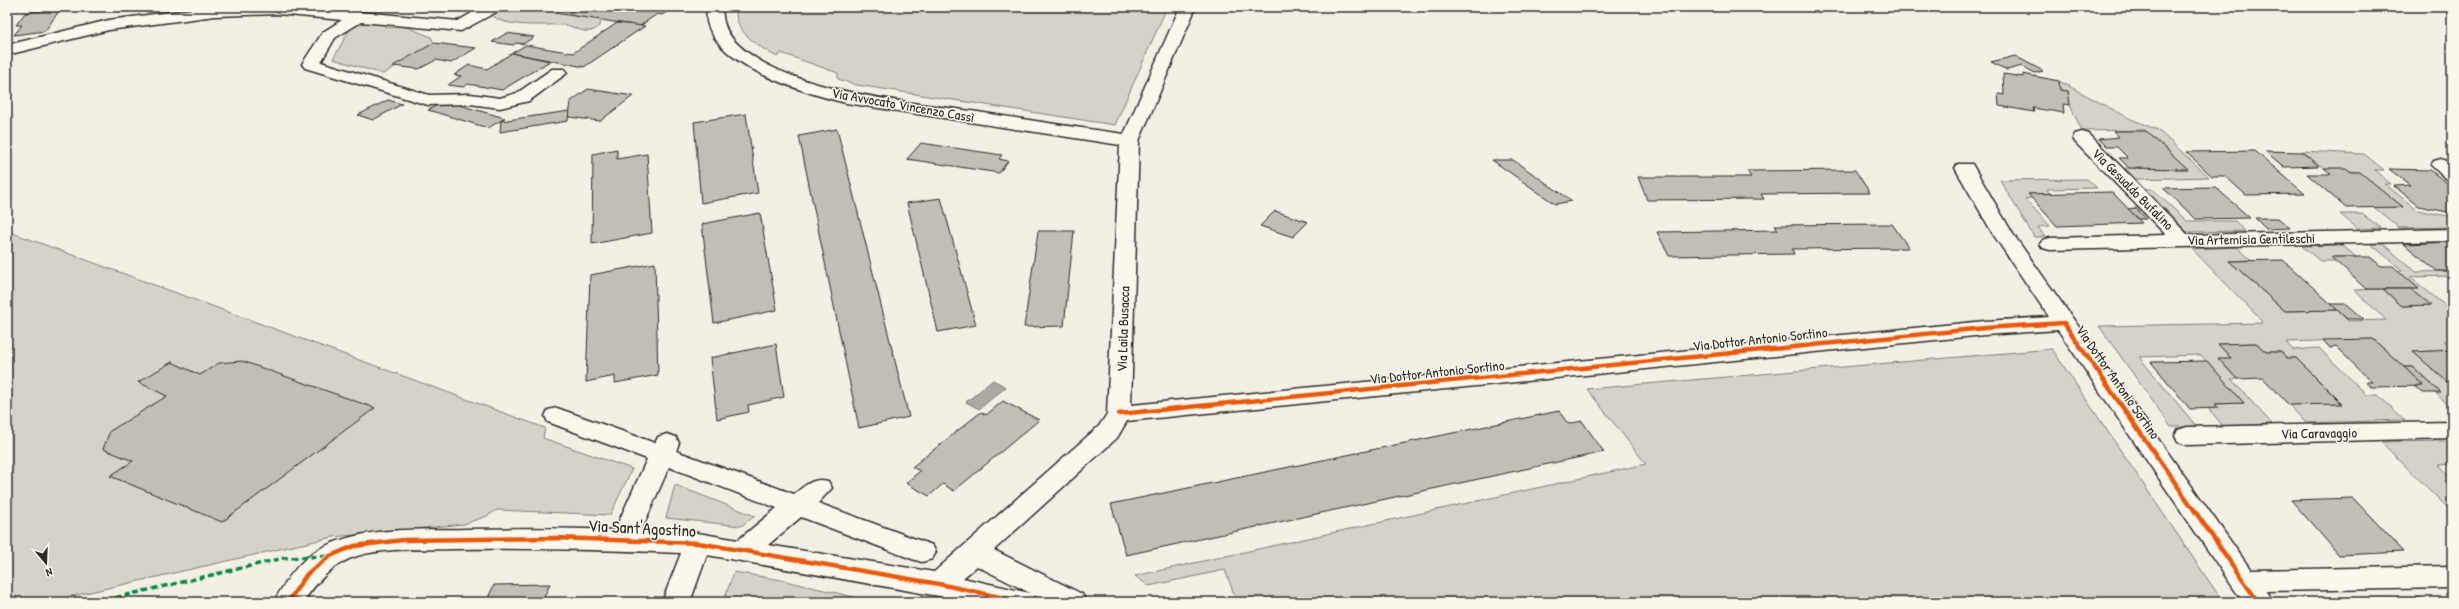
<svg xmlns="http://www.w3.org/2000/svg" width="2459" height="609" font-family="'Patrick Hand',sans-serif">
<rect width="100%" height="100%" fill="#f3efe4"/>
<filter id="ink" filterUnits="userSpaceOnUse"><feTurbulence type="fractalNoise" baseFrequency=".025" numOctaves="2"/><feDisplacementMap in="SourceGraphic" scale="8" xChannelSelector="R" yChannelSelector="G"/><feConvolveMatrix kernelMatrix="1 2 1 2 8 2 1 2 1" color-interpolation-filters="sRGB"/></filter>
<g filter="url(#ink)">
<g fill="#d5d2c9" stroke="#807e7a">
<path d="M504 7H565L556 13 602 20C600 26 597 29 591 31 583 33 573 26 564 25 545 24 504 29 491 14Z"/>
<path d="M737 7H1167L1115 125 857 85 838 79V73L781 53 777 57C760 47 731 31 737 7Z"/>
<polygon points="374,20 392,23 385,27 393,28 400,24 431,37 434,43 383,74 333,59 351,27"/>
<polygon points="2059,81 2131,119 2158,130 2209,177 2136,179 2125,168 2187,169 2145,130 2082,131 2070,105 2068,91 2060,90"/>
<polygon points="2301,151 2364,154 2384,170 2374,170 2391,184 2385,184 2417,210 2452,217 2452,227 2399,228 2374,207 2403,207 2359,172 2324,168"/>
<polygon points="2087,179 2097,188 2047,189 2050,194 2028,194 2032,198 2025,199 2050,226 2038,227 2045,237 2034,237 2000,180"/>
<polygon points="2145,189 2152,189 2187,221 2235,221 2245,231 2187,232"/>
<polygon points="2340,214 2362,214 2381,228 2358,229"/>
<polygon points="7,231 545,428 543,438 632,469 610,515 497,510 487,516 464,524 333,537 46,602 7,602"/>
<polygon points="2371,244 2383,244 2416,272 2452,271 2452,276 2410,277 2452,311 2452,340 2444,341 2452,348 2452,350 2414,352 2452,386 2452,408 2435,393 2440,392 2413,367 2404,367 2373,339 2286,342 2293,350 2319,348 2367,395 2378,395 2405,420 2306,423 2289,405 2342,403 2296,358 2287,358 2281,352 2266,352 2256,343 2218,344 2231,358 2218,359 2237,379 2231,379 2272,424 2223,426 2208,408 2219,408 2215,404 2244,403 2201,355 2139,357 2197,427 2171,427 2099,326 2264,323 2192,249 2237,247 2251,260 2229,261 2285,311 2337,310 2348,321 2386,320 2354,290 2383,289 2402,306 2430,305 2411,289 2418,288 2398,271 2402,270"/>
<polygon points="2342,245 2356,257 2332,257 2335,261 2320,261 2302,246"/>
<polygon points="2052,349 2223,602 1237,602 1225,570 1149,586 1135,576 1646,464 1587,389"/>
<polygon points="2444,441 2452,448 2452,464 2438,465 2452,479 2452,512 2381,442"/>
<polygon points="675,485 755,516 741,526 666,518"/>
<polygon points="734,572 781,580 875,602 723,602"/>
</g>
<polygon fill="#aca9a2" stroke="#787772" points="993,380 1006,387 979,409 966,402"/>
<g fill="#c0beb6" stroke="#2b2b2b">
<polygon points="347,7 364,7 358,11 342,10"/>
<polygon points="565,7 674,7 662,15 657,14 640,26 555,13"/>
<polygon points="61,8 45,31 14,35 22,25 16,25 25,13"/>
<polygon points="617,23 645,26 584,67 512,53 526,45 573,53"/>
<polygon points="507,33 534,37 523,44 516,43 513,45 492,42"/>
<polygon points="434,43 476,48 451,63 436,60 419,69 393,66"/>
<polygon points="512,53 550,61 502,90 468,84 463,87 448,85 461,76 454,75 469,65 487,69"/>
<polygon points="2015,56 2043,71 2035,73 2022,66 2007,70 1991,62"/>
<polygon points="2003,74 2023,77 2023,74 2059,81 2060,90 2068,91 2070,105 2063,104 2064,113 2033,108 2034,112 1999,106 1998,94 2004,95"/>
<polygon points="588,89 633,96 600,121 569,117 571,101"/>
<polygon points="388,100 402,104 373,120 358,115"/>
<polygon points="445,101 505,118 488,128 428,110"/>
<polygon points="569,111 568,121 500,132 501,121"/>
<polygon points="746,114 758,193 701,203 694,122"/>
<polygon points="837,129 909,417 859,428 799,136"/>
<polygon points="2113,131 2146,131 2188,169 2129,168 2119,158 2128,158 2117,147 2107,147 2099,139 2119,137"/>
<polygon points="921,143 1002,155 999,159 1008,161 999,173 907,159"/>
<polygon points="617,149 617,159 647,154 652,233 592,244 593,154"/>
<polygon points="2255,151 2305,194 2246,195 2225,176 2212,176 2186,152"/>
<polygon points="2265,151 2302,152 2319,166 2284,167"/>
<polygon points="1492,160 1513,160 1572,201 1555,204"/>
<polygon points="2324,168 2346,168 2351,172 2360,172 2403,207 2346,208 2307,174 2331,174"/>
<polygon points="2389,169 2430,170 2452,187 2452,213 2419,206 2394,186 2410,185"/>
<polygon points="1855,170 1870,193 1761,194 1764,199 1647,200 1638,177 1751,177 1747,171"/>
<polygon points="2215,187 2250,218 2196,219 2163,188"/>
<polygon points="2112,192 2142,223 2057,226 2028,194"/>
<polygon points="941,198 976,325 938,332 907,203"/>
<polygon points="2136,208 2146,219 2139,219 2128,209"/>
<polygon points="1275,211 1308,222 1293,237 1260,226"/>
<polygon points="760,213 777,310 714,323 702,224"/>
<polygon points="2255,218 2278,218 2290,228 2266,229"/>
<polygon points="1892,224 1909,248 1792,249 1794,254 1669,256 1657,232 1778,230 1775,225"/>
<polygon points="1038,231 1074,231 1064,326 1024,327"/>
<polygon points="2452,242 2452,271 2437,271 2404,244"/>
<polygon points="2331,257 2370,257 2381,266 2393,266 2419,289 2366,289"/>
<polygon points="2283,260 2331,304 2337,310 2285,311 2229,261"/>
<polygon points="655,263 658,375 615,383 615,376 586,382 590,275"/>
<polygon points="2383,289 2411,289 2431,305 2402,306"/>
<polygon points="2331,304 2347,304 2364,319 2347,319"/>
<polygon points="2373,339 2404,367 2424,386 2371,387 2365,382 2372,382 2336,347 2330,348 2323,340"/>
<polygon points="2256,343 2266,352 2281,352 2287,358 2296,358 2342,404 2289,405 2263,378 2237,379 2218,358 2231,358 2218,344"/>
<polygon points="776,344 784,397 748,405 749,412 717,419 710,358"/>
<polygon points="2452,350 2452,386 2413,352"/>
<polygon points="242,361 375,408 222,522 110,476 133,461 103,449 110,431 167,396 138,382 172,362 200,375 219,363"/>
<polygon points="2207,361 2244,403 2215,404 2219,408 2190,409 2151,362"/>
<polygon points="2404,367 2413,367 2441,393 2423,393 2415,386 2424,386"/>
<polygon points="1003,401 1039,420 954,491 943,484 929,496 906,483 920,471 912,467 981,412 986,415"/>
<polygon points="1559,411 1568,424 1582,421 1604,452 1126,555 1111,504"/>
<polygon points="2353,498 2404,552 2339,555 2291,500"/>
<polygon points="550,584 542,602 486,602 494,585"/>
<polygon points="2421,598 2424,602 2347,602 2346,600"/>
<polygon points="421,600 420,602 363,602"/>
</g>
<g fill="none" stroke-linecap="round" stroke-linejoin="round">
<defs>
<g id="minor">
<polygon points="209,7 307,7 458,21 482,7 502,7 500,10 461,31 361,22 335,38 321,62 429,95 470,94 500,98 517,93 552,69 564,69 567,73 529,101 500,108 470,104 428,105 305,68 302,64 323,32 342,20 277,14 215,16 109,30 7,55 7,45 109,20"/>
<path d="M706 7H722C723 19 724 28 732 38 775 90 907 102 971 111 1022 119 1073 127 1124 134L1180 7H1196L1139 141 1131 405 1985 321 2049 317 1993 234 1955 168 1958 164H1972L2013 234 2251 570 2452 566V588L2266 591 2272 602H2243L2058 330 1985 335 1127 421 1117 438 994 550 1082 594 1086 602H1047L1033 595 1037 602H972L707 555 690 602H662L681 553C606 550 532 548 457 549 425 550 388 547 357 556 333 563 317 582 303 602H274C285 581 300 559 321 548 365 526 419 530 467 529 516 528 566 528 615 530L647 459 548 422 545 416 548 410 557 408 655 443 658 437 667 434 676 437 679 443 676 451 794 494C806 485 813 477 828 481L832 488 818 503 932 545 936 552 932 559 922 562 912 559 801 517 768 545 934 572 1099 426 1107 414 1120 145 846 103C806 93 723 69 708 25 706 20 707 13 706 7ZM669 467 777 508 738 540 698 533 641 531ZM977 566 1030 593 963 578Z"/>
<polygon points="2082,132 2089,134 2188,235 2452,229 2452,241 2050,250 2043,248 2040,244 2043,240 2050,238 2166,235 2075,142 2073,138 2075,134"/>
<polygon points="2441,159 2452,164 2452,180 2445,178 2431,165 2434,161"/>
<polygon points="2452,422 2452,438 2187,445 2178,442 2175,436 2178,430 2187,427"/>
</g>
</defs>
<use href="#minor" stroke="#2b2b2b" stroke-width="3"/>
<use href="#minor" fill="#fbf7ec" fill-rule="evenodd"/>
<polyline stroke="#00873e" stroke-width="3.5" stroke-dasharray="6 3.5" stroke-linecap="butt" points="97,602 284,558 330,556"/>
<defs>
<g id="cycleway">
<polyline points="1119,414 1985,328 2064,323 2258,602"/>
<polyline points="288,602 307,574 330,556 354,546 403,540 556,538 698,543 939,584 1023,602"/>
</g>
</defs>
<use href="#cycleway" stroke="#fbf7ec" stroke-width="7"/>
<use href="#cycleway" stroke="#e8590c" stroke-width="4.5"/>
</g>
</g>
<g text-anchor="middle" stroke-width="3" stroke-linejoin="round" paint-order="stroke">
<g font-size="14" fill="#2b2b2b" stroke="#fbf7ec">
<text transform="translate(903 105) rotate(10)" y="5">Via Avvocato Vincenzo Cassì</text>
<text transform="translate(2133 189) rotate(45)" y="5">Via Gesualdo Bufalino</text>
<text transform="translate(2251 239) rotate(-1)" y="5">Via Artemisia Gentileschi</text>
<text transform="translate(1123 329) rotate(-88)" y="5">Via Laila Busacca</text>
<text transform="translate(1760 339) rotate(-6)" y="5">Via Dottor Antonio Sortino</text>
<text transform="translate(1437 372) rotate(-6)" y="5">Via Dottor Antonio Sortino</text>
<text transform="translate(2118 382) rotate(55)" y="5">Via Dottor Antonio Sortino</text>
<text transform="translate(2319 433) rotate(-1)" y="5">Via Caravaggio</text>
</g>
<g font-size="17" fill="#2b2b2b" stroke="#fbf7ec">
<text transform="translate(642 528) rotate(3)" y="6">Via Sant'Agostino</text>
</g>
</g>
<rect width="2459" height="609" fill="none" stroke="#fbf7ec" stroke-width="24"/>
<rect x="12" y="12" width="2435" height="585" fill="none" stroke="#2b2b2b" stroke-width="1.5" filter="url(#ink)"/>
<g transform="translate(46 563) rotate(161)" stroke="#fbf7ec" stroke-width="3" paint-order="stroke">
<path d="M0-3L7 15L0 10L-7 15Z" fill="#2b2b2b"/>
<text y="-6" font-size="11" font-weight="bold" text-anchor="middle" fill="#2b2b2b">N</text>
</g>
</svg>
